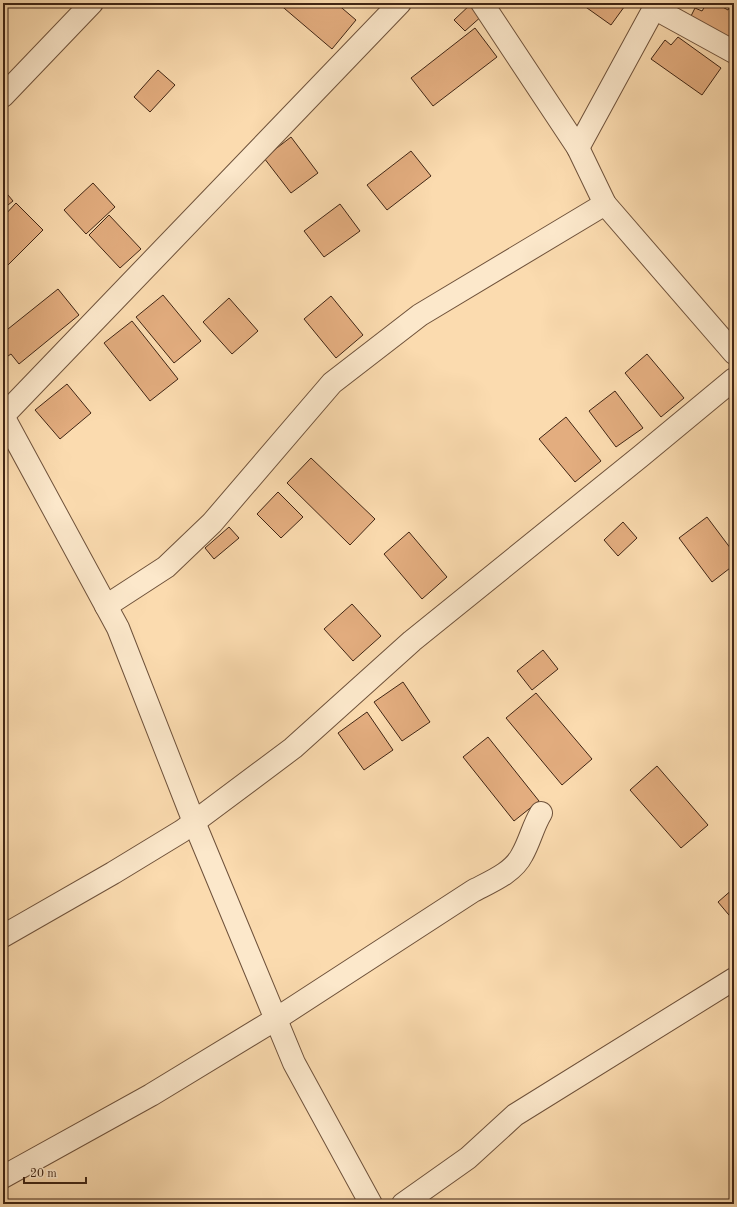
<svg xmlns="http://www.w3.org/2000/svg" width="737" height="1207" font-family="'Old Standard TT',serif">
<rect width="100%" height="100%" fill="#fbdbaf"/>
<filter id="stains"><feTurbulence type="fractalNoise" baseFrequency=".005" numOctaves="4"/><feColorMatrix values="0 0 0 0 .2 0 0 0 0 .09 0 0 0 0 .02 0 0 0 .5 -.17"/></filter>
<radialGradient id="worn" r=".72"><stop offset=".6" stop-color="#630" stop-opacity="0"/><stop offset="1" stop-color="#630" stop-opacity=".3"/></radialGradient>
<g fill="#e3ad7f" stroke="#402514">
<polygon points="278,3 336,3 356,20 332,49"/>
<polygon points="472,3 483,15 465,31 454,20"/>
<polygon points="580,3 627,3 611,25"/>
<polygon points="707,3 717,3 717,4 728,10 732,3 734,3 734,40 691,16 695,8 702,11"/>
<polygon points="475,28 497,57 433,106 411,78"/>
<polygon points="678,37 721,68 702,95 651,59 665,40 671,45"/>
<polygon points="158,70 175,85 150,112 134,97"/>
<polygon points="291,137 318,173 291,193 264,158"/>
<polygon points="411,151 431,176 387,210 367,185"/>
<polygon points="93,183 115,207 86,234 64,210"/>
<polygon points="3,189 13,201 3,209"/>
<polygon points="16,203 43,230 3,270 3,217"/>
<polygon points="340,204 360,231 324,257 304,231"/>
<polygon points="109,215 141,249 120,268 89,235"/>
<polygon points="58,289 79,315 19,364 11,354 8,356 3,349 3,333"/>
<polygon points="163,295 201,341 174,363 136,317"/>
<polygon points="331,296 363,335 336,358 304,319"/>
<polygon points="229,298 258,331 232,354 203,322"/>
<polygon points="132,321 178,379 150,401 104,343"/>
<polygon points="647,354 684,398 661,417 625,373"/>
<polygon points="67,384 91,413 60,439 35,410"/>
<polygon points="615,391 643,428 616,447 589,411"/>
<polygon points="566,417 601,461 575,482 539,439"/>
<polygon points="311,458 375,519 350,545 287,483"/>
<polygon points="278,492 303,517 281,538 257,514"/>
<polygon points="707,517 734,553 734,565 712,582 679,538"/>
<polygon points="623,522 637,538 618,556 604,540"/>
<polygon points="229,527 239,538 214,559 205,548"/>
<polygon points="409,532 447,577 422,599 384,554"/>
<polygon points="352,604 381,636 353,661 324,629"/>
<polygon points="543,650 558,669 532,690 517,671"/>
<polygon points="403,682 430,722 402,741 374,702"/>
<polygon points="536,693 592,759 562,785 506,718"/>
<polygon points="367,712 393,750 364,770 338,733"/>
<polygon points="488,737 539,801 514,821 463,757"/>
<polygon points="657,766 708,825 681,848 630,790"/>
<polygon points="734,888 734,921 718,902"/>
</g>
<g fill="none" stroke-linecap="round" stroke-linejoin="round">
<defs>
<g id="minor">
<polyline points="482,3 578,148 605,204 734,353"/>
<polyline points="654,8 734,52"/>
<polyline points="3,96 92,3"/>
<polyline points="578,148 657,3"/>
<polyline points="3,416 118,628 194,822 294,1063 371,1204"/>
<polyline points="3,416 400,3"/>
<polyline points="106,606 166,567 212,523 332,383 420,315 605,204"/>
<polyline points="3,936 113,873 182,831 293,748 412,641 641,456 734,379"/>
<path d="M3 1177 151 1095 276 1019 473 891C490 882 513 873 522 855 530 841 533 826 541 813"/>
<polyline points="403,1204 468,1158 515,1115 734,979"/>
</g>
</defs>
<use href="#minor" stroke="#6f523b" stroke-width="24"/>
<use href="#minor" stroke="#fce8cb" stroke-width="22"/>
</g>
<rect width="737" height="1207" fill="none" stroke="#fbdbaf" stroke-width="16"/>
<rect x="4" y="4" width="729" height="1199" fill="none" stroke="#402514" stroke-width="2"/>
<rect x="8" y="8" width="721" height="1191" fill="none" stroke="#402514"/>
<path d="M24 1177v6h62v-6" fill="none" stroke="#402514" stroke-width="2"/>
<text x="30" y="1177" font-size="12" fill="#402514" stroke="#fce8cb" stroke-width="3" paint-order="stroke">20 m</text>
<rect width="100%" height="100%" filter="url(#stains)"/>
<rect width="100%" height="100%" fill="url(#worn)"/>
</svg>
